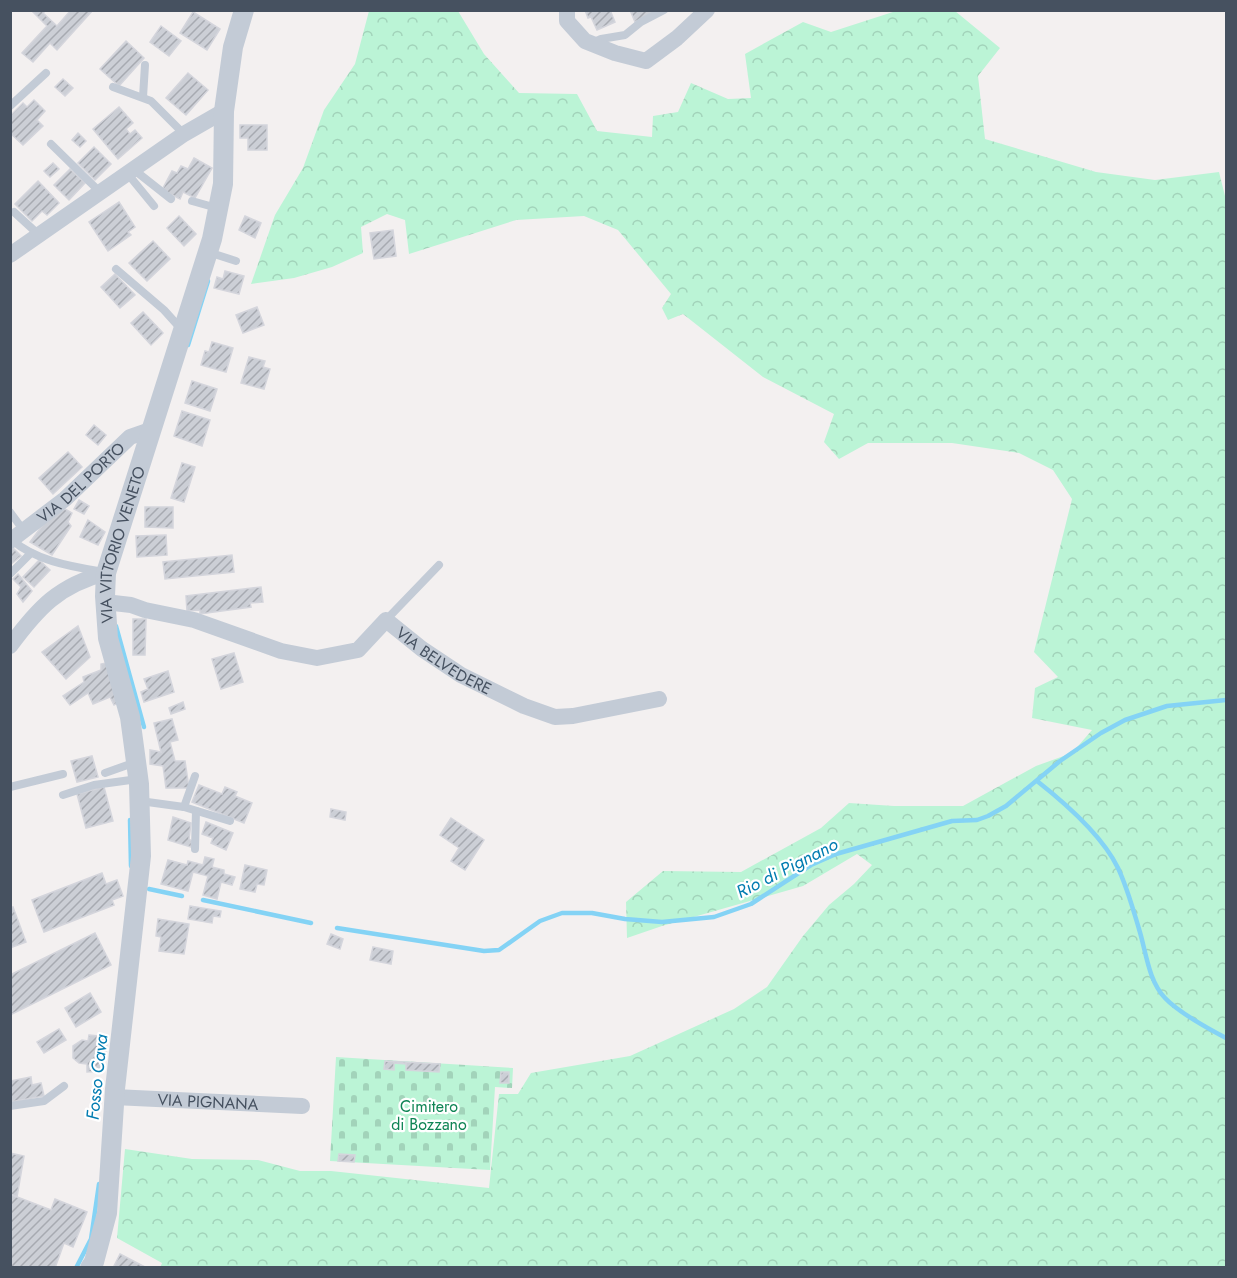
<svg xmlns="http://www.w3.org/2000/svg" width="1237" height="1278" font-family="Jost,sans-serif">
<defs>
<pattern id="forest-crowns" width="20" height="18" patternUnits="userSpaceOnUse" patternTransform="scale(1.5)"><rect width="20" height="18" fill="#bbf4d6"/><path d="M2 6a3 3 0 1 1 6 0M12 15a3 3 0 1 1 6 0" fill="none" stroke="#a2d3ba"/></pattern>
<pattern id="cemetery-stones" width="16" height="16" patternUnits="userSpaceOnUse" patternTransform="scale(1.5)"><rect width="16" height="16" fill="#bbf4d6"/><path d="M2 7V4a2 2 0 0 1 4 0v3zM10 15v-3a2 2 0 0 1 4 0v3z" fill="#a2d3ba"/></pattern>
<pattern id="building-hatch" width="6" height="6" patternUnits="userSpaceOnUse" patternTransform="scale(1.5)"><rect width="6" height="6" fill="#cccfd6"/><path d="M-1 1l2-2M0 6l6-6M5 7l2-2" fill="none" stroke="#a7aab1"/></pattern>
</defs>
<rect width="100%" height="100%" fill="#f3f0f0"/>
<polygon fill="url(#forest-crowns)" points="369,11 458,11 484,54 519,93 577,94 597,131 652,137 653,116 678,112 691,83 728,99 751,98 745,54 803,22 831,32 896,11 955,11 1000,48 978,76 985,139 1096,172 1155,180 1219,172 1226,200 1226,1267 160,1268 162,1263 117,1238 125,1149 192,1159 258,1160 300,1171 331,1171 489,1188 499,1094 518,1094 531,1073 630,1056 734,1009 767,987 803,936 829,905 854,884 872,865 857,854 803,886 662,926 627,938 626,902 663,871 741,872 821,828 849,803 894,806 963,806 1036,766 1072,753 1092,730 1032,718 1035,688 1058,677 1034,652 1072,499 1053,470 1019,453 952,443 868,443 839,459 824,442 834,414 763,377 683,314 668,320 662,308 671,294 618,230 584,216 516,220 409,254 405,220 387,214 361,227 363,253 332,267 294,278 251,284 275,215 303,168 324,110 355,64"/>
<polygon fill="url(#cemetery-stones)" points="336,1057 513,1068 512,1088 495,1087 490,1170 330,1161"/>
<g fill="none" stroke-linecap="round" stroke-linejoin="round">
<g stroke="#84d3f5" stroke-width="4.5">
<polyline points="188,345 208,281"/>
<polyline points="116,626 144,727"/>
<path d="M1037 781C1065 803 1102 835 1118 868 1127 887 1133 909 1139 929 1146 951 1148 980 1165 998 1179 1013 1207 1028 1226 1038"/>
<polyline points="130,820 131,866"/>
<polyline points="149,889 182,896"/>
<polyline points="203,900 311,923"/>
<polyline points="337,928 484,951 499,950 540,921 562,913 592,913 625,919 662,922 714,917 751,904 811,865 836,854 952,821 977,820 988,816 1006,806 1060,761 1101,733 1125,720 1167,706 1226,700"/>
<polyline points="76,1268 91,1239 99,1184"/>
</g>
</g>
<g fill="url(#building-hatch)" stroke="#d4d5dc" stroke-width="1.5">
<polygon points="31,10 46,10 43,13 57,26 71,10 93,10 57,50 50,43 33,62 22,53 47,26"/>
<polygon points="585,10 610,10 615,22 597,30 591,17 588,18"/>
<polygon points="630,10 657,10 657,11 635,22"/>
<polygon points="193,12 220,29 207,50 180,33"/>
<polygon points="161,26 181,41 169,56 150,42"/>
<polygon points="126,41 144,58 119,86 100,69"/>
<polygon points="188,73 208,90 186,115 166,98"/>
<polygon points="63,79 73,88 65,96 55,87"/>
<polygon points="34,100 45,111 37,120 43,126 23,145 10,133 10,116 23,103 27,107"/>
<polygon points="119,107 133,123 126,129 130,134 135,130 142,138 118,159 93,129"/>
<polygon points="240,125 267,125 267,150 248,150 248,138 240,138"/>
<polygon points="78,133 86,141 80,147 72,140"/>
<polygon points="94,147 111,164 95,180 78,163"/>
<polygon points="194,158 212,168 195,198 183,192 180,199 162,190 172,171 177,173 181,166 188,169"/>
<polygon points="53,163 59,169 50,177 44,171"/>
<polygon points="70,169 85,183 69,200 54,185"/>
<polygon points="38,181 59,203 47,215 42,211 32,221 15,204"/>
<polygon points="119,202 135,227 128,232 131,235 108,251 89,222"/>
<polygon points="179,216 196,234 184,246 167,228"/>
<polygon points="245,216 261,223 255,238 239,230"/>
<polygon points="393,230 396,256 374,259 370,233"/>
<polygon points="153,241 170,259 147,281 129,263"/>
<polygon points="225,271 244,276 239,294 214,288 217,277 223,279"/>
<polygon points="115,274 135,295 120,308 101,287"/>
<polygon points="257,307 264,325 243,333 236,315"/>
<polygon points="143,312 163,333 151,345 131,323"/>
<polygon points="212,342 233,348 226,372 201,365 205,351 209,352"/>
<polygon points="249,357 265,361 263,367 270,369 264,389 241,383"/>
<polygon points="192,381 217,389 210,411 185,403"/>
<polygon points="182,411 210,420 202,446 174,436"/>
<polygon points="94,425 106,435 98,445 86,435"/>
<polygon points="68,452 82,467 53,494 39,478"/>
<polygon points="182,463 195,467 184,502 171,498"/>
<polygon points="79,500 89,506 84,514 74,509"/>
<polygon points="145,507 173,507 173,528 145,527"/>
<polygon points="65,509 72,513 68,522 71,526 52,555 30,542 51,514"/>
<polygon points="88,520 105,532 98,545 80,537"/>
<polygon points="166,535 167,555 137,557 136,536"/>
<polygon points="10,545 21,556 10,565"/>
<polygon points="232,555 234,572 165,579 163,562"/>
<polygon points="39,560 50,570 34,587 23,577"/>
<polygon points="18,574 32,591 23,602 17,594 21,587 13,579"/>
<polygon points="261,587 263,602 250,603 251,607 200,614 200,610 187,611 186,596"/>
<polygon points="133,619 146,619 145,655 133,655"/>
<polygon points="78,626 90,657 66,679 42,652"/>
<polygon points="234,653 243,682 221,689 212,659"/>
<polygon points="106,663 120,702 114,705 110,697 93,704 88,693 70,705 63,696 84,682 83,677 101,670 101,664"/>
<polygon points="168,671 174,692 144,702 141,692 148,689 144,679"/>
<polygon points="183,702 185,709 171,714 169,708"/>
<polygon points="172,719 178,740 170,742 175,761 185,761 189,788 166,788 163,766 150,764 150,750 161,752 154,723"/>
<polygon points="92,756 98,777 77,782 71,761"/>
<polygon points="199,785 222,794 225,787 237,792 235,796 252,803 244,823 192,802"/>
<polygon points="104,787 113,821 86,828 77,794"/>
<polygon points="331,809 346,812 345,820 330,817"/>
<polygon points="173,817 191,823 189,839 192,841 191,847 168,840"/>
<polygon points="451,818 484,840 465,870 451,861 459,848 440,835"/>
<polygon points="206,822 233,833 226,850 211,843 213,838 202,834"/>
<polygon points="205,857 214,859 212,867 224,870 224,874 235,877 232,885 221,882 217,899 203,895 208,876 193,872 188,891 161,884 168,860 187,865 188,861 203,865"/>
<polygon points="245,865 267,870 264,885 257,884 255,892 240,889"/>
<polygon points="102,873 106,884 117,880 123,896 112,900 114,905 44,932 32,900"/>
<polygon points="190,906 221,911 220,917 213,916 212,923 188,919"/>
<polygon points="13,907 26,942 10,948 10,908"/>
<polygon points="158,919 189,924 184,954 159,951 161,937 156,936"/>
<polygon points="95,933 111,965 10,1015 10,975"/>
<polygon points="331,934 343,939 340,949 327,944"/>
<polygon points="373,947 393,951 391,964 370,960"/>
<polygon points="90,993 101,1012 76,1027 65,1008"/>
<polygon points="59,1029 66,1040 44,1053 37,1042"/>
<polygon points="89,1035 108,1037 103,1071 87,1072 87,1064 79,1063 73,1058 73,1046 82,1040 88,1041"/>
<polygon points="385,1061 440,1064 439,1072 406,1070 406,1064 394,1063 394,1070 384,1069"/>
<polygon points="501,1072 509,1072 509,1083 500,1083"/>
<polygon points="31,1077 32,1085 41,1083 44,1096 10,1102 10,1081"/>
<polygon points="10,1153 24,1156 17,1197 12,1195 10,1199"/>
<polygon points="339,1154 355,1155 354,1162 338,1161"/>
<polygon points="12,1195 51,1210 55,1199 87,1212 73,1247 64,1243 55,1268 10,1268 10,1199"/>
<polygon points="120,1254 145,1267 145,1268 113,1268"/>
</g>
<g fill="none" stroke-linecap="round" stroke-linejoin="round">
<g stroke="#c3cbd6" stroke-width="8">
<polyline points="592,43 601,39 625,35 641,22 664,10"/>
<polyline points="113,87 151,101 184,134"/>
<polyline points="143,97 145,65"/>
<polyline points="10,106 46,73"/>
<polyline points="51,144 100,192"/>
<polyline points="133,169 171,199"/>
<polyline points="127,173 154,206"/>
<polyline points="192,201 217,208"/>
<polyline points="14,212 38,234"/>
<polyline points="208,252 236,261"/>
<polyline points="116,269 164,310 182,330"/>
<polyline points="10,512 24,531"/>
<path d="M12 540C35 560 68 566 98 571"/>
<polyline points="10,574 31,553"/>
<polyline points="386,620 439,565"/>
<polyline points="105,773 136,762"/>
<polyline points="10,787 63,774"/>
<polyline points="63,795 94,785 138,779"/>
<polyline points="140,801 184,807 230,821"/>
<polyline points="184,807 195,776"/>
<polyline points="195,849 196,811"/>
<polyline points="10,1106 44,1101 64,1086"/>
</g>
<g stroke="#c3cbd6" stroke-width="16">
<polyline points="567,10 567,21 585,41 615,53 646,61 677,38 707,10"/>
<polyline points="10,255 184,134 224,111"/>
<path id="s1" d="M10 541 65 499 130 437 153 429"/>
<path id="s2" d="M105 602 131 605 145 610 194 620 281 651 317 658 358 650 386 620 422 649 461 675 524 706 555 717 573 716 659 699"/>
<path d="M10 646C38 608 59 585 106 573"/>
<path id="s3" d="M114 1097 302 1106"/>
</g>
<path stroke="#c3cbd6" stroke-width="20" id="s4" d="M90 1268 94 1262 107 1213 115 1089 141 856 139 784 130 717 108 638 105 596 106 573 212 239 223 184 224 111 233 47 244 10"/>
</g>
<g text-anchor="middle" stroke-width="4.5" stroke-linejoin="round" paint-order="stroke">
<g font-size="16" fill="#465160" stroke="#fff">
<text dy="6" stroke="none"><textPath href="#s1" startOffset="92">VIA DEL PORTO</textPath></text>
<text dy="6" stroke="none"><textPath href="#s4" startOffset="734">VIA VITTORIO VENETO</textPath></text>
<text dy="6" stroke="none"><textPath href="#s2" startOffset="374">VIA BELVEDERE</textPath></text>
<text dy="6" stroke="none"><textPath href="#s3" startOffset="94">VIA PIGNANA</textPath></text>
</g>
<g font-size="16" fill="#0e8454" stroke="#fff">
<text x="429" y="1112">Cimitero<tspan x="429" dy="18">di Bozzano</tspan></text>
</g>
<g font-size="18" font-style="italic" fill="#017cb1" stroke="#fff">
<text transform="translate(787 868) rotate(-27)" y="6">Rio di Pignano</text>
<text transform="translate(97 1077) rotate(-84)" y="6">Fosso Cava</text>
</g>
</g>
<rect width="1237" height="1278" fill="none" stroke="#465160" stroke-width="24"/>
</svg>
